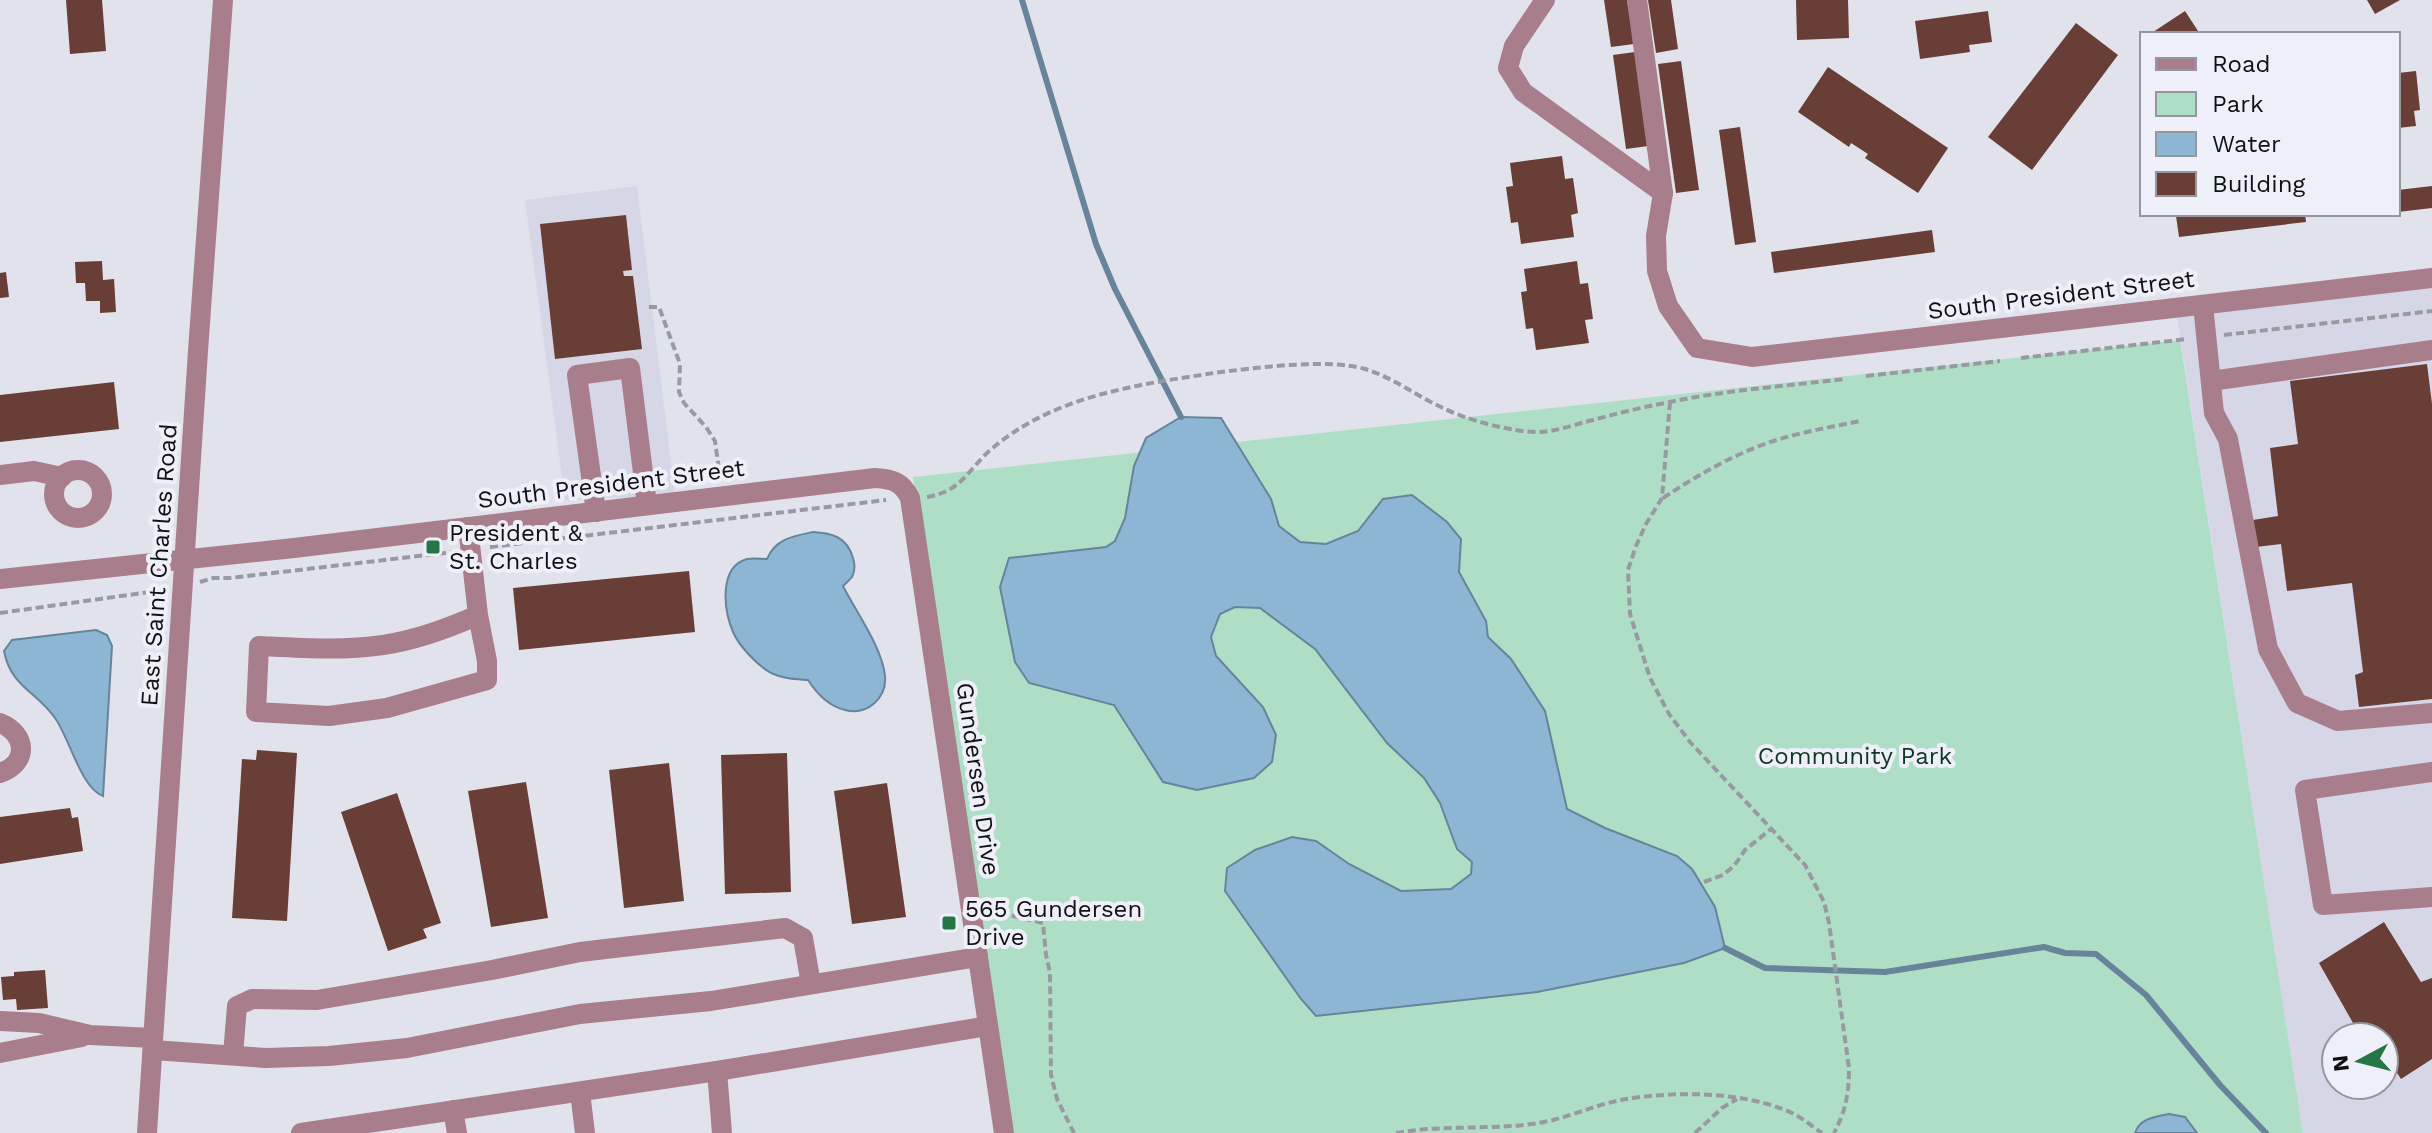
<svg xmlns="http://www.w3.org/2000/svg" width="2432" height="1133" font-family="'Work Sans',sans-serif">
<rect width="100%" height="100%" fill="#e2e2ec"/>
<g fill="#d6d6e7" fill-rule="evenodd">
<polygon points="637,186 675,495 565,500 525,200"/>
<path d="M2432 287V1133H2303L2177 317ZM2336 1037H2384V1085H2336Z"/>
</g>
<polygon fill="#afdec6" points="2180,340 2303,1133 1008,1133 913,477"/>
<g fill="#8cb6d3" stroke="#67849a" stroke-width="2">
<polygon points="1181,417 1221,418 1271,499 1279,526 1300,542 1326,544 1358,531 1383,499 1412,495 1447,522 1461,539 1459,572 1486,621 1488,637 1511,659 1545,711 1567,809 1605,828 1677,856 1692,869 1715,907 1725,948 1684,963 1537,992 1316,1016 1301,999 1225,891 1227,868 1255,850 1292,837 1316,841 1349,864 1401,891 1451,889 1471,874 1472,862 1457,849 1440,803 1424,778 1387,743 1315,649 1260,608 1235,607 1220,614 1211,637 1216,656 1263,707 1276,735 1272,762 1254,778 1197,790 1163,782 1114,705 1029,683 1015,662 1000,587 1009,558 1106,547 1115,541 1125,518 1134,466 1146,438"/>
<path d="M813 532C832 533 847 537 853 558 855 564 855 571 852 577 849 581 846 583 843 586 856 612 882 647 885 676 887 698 867 716 845 710 828 706 817 694 808 680 795 679 784 679 771 673 757 665 739 646 733 632 724 611 718 567 747 559 753 558 761 559 767 559 775 539 793 536 813 532Z"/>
<path d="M96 630 107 635 112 646 103 796C81 788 69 737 55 718 36 691 11 687 4 651L12 640Z"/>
<path d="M2169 1114 2185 1117 2197 1133H2135C2140 1118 2155 1117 2169 1114Z"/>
</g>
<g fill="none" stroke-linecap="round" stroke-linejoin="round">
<g stroke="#67849a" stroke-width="6">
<polyline points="1022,0 1096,244 1115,289 1181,417"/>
<polyline points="1725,948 1765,968 1885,972 2044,947 2065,953 2096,954 2146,995 2220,1085 2266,1133"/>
</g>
</g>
<g fill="#683e36">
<polygon points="66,0 102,0 106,51 70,54"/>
<polygon points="1604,0 1627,0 1634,44 1611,47"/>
<polygon points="1648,0 1671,0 1678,49 1656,53"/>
<polygon points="1796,0 1848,0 1849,38 1797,40"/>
<polygon points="2367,0 2400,0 2375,14"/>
<polygon points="1988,11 1992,42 1969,45 1970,52 1920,59 1915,21"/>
<polygon points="2185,11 2200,34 2150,34"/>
<polygon points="2076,23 2118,55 2032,170 1988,137"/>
<polygon points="1635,52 1648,146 1626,149 1613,55"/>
<polygon points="1681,61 1699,190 1676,193 1658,64"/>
<polygon points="1828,67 1948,148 1918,193 1865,158 1868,154 1851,143 1849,147 1798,112"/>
<polygon points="2416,71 2420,110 2414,111 2416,126 2398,128 2398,73"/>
<polygon points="1740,127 1756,242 1735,245 1719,130"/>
<polygon points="1562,156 1565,179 1573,178 1578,213 1571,215 1574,237 1521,244 1518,222 1511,223 1506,187 1513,186 1510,163"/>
<polygon points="2432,186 2432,208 2398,212 2398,190"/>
<polygon points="2191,214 2305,214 2306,222 2179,237 2176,216"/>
<polygon points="626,215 632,270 623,271 624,276 633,276 642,349 555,359 540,224"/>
<polygon points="1932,230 1935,252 1774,273 1771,252"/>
<polygon points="102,261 103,280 114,279 116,312 100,313 100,301 86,301 85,283 76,283 75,262"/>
<polygon points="1577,261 1580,284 1588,283 1593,319 1585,320 1589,343 1536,350 1533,328 1526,329 1521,292 1527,291 1524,269"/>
<polygon points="6,272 9,297 0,298 0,273"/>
<polygon points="2427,364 2432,404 2432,699 2359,707 2355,675 2363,672 2352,583 2287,591 2281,544 2256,547 2253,520 2278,516 2270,448 2298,444 2290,381"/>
<polygon points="114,382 119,429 0,442 0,395"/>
<polygon points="689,571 695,632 519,650 513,588"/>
<polygon points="257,750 297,753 287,921 232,918 242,759 256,760"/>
<polygon points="787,753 791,892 725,894 721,755"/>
<polygon points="669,763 684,901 624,908 609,770"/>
<polygon points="526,782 548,918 491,927 468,791"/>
<polygon points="887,783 906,917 852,924 834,791"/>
<polygon points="397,793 441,923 423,929 427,938 388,951 341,812"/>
<polygon points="70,808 72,818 78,817 83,851 0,864 0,817"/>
<polygon points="2384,922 2421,982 2432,978 2432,1059 2401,1079 2384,1053 2384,1037 2374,1037 2372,1035 2361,1037 2319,963"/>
<polygon points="45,970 48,1008 17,1010 16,999 3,1000 1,977 14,976 14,972"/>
</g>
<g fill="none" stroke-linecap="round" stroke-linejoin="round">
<g stroke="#9999a1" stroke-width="4" stroke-dasharray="8 4" stroke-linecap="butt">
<polyline points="649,307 659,307 680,364 679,392 684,403 706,427 715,441 720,477"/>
<polyline points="2224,335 2432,311"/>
<polyline points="2021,358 2187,339"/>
<polyline points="1866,376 2000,361"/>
<path d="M1670 402 1662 498 1646 524 1636 546 1628 570 1630 614 1650 678 1669 714 1690 742 1805 865 1824 902 1829 923 1849 1068C1849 1092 1846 1111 1834 1133"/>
<path d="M927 497C957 492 964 477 984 456 995 445 1009 435 1022 427 1080 392 1149 383 1214 373 1253 368 1328 358 1365 369 1392 377 1415 395 1441 407 1463 418 1491 426 1516 430 1548 436 1564 427 1593 420 1618 413 1644 407 1670 402 1727 390 1787 386 1845 379"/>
<path d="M1663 498C1695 477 1727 458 1762 445 1794 433 1827 428 1860 421"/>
<polyline points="490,547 886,500"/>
<polyline points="200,582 213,578 230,578 453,552"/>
<polyline points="0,613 164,590"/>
<polyline points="1704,882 1723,875 1734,866 1745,850 1771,829"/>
<polyline points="1000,913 1043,923 1046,955 1050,973 1051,1075 1057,1099 1074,1133"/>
<path d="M1396 1133C1445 1124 1495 1131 1544 1122 1570 1117 1595 1105 1621 1100 1670 1091 1738 1091 1785 1110 1799 1115 1810 1125 1822 1133"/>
<polyline points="1695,1133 1722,1108 1737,1099"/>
</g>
<g stroke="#a87e8c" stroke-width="20">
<polyline points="1545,0 1514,46 1508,68 1523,92 1663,193"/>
<polyline points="1637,0 1663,193 1656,236 1657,271 1668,306 1697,348 1752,357 2432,278"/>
<polyline points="2203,305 2214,413 2228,439 2268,649 2297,703 2338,721 2432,713"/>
<polyline points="2211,381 2432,350"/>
<circle cx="78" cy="494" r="24"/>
<polyline points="0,475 34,471 62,477"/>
<polyline points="596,512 577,375 630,368 647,505"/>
<path d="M468 527 478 615 487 661V680L387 708 329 716 256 712 259 646C300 648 343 651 383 645 416 640 449 628 478 615"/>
<path d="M0 579 294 548 875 478C893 479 902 482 910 498L1004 1133"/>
<path d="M0 723C27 734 29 763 0 773"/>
<polyline points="2432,772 2305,790 2323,905 2432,897"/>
<polyline points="0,1021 39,1023 90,1035 153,1038"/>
<polyline points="153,1050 266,1058 329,1056 407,1048 580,1014 711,1001 978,957"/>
<polyline points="0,1053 82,1037"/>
<polyline points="233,1055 237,1006 252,999 317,1000 492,970 580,952 785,928 803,938 811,984"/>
<polyline points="717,1071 722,1133"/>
<polyline points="580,1092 585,1133"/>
<polyline points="453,1110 457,1133"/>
<polyline points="147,1133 198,351 223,0"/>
<polyline points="301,1133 717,1071 988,1026"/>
</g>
</g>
<g fill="#257546" stroke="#efeff9" stroke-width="3">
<rect x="425" y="539" width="16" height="16" rx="4"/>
<rect x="941" y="915" width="16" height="16" rx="4"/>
</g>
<g text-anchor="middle" stroke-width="8" stroke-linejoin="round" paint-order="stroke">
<g font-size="24" fill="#111114" stroke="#efeff9">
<text transform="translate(2061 295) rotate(-7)" y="8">South President Street</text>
<text transform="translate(611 484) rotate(-7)" y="8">South President Street</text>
<text transform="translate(159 565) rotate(-86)" y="8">East Saint Charles Road</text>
<text transform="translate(978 779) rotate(82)" y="8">Gundersen Drive</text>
</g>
<g font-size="24" fill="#111114" stroke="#efeff9" text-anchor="start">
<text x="449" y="541">President &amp;<tspan x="449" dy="28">St. Charles</tspan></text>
<text x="965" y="917">565 Gundersen<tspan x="965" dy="28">Drive</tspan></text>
</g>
<g font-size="24" fill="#0e3726" stroke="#efeff9">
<text x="1855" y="764">Community Park</text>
</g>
</g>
<rect x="2140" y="32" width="260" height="184" fill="#efeff9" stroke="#96969d" stroke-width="2"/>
<rect x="2156" y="58" width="40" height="12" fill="#a87e8c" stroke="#96969d" stroke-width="2"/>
<text x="2212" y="72" font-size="24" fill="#111114">Road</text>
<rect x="2156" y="92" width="40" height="24" fill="#afdec6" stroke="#96969d" stroke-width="2"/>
<text x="2212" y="112" font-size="24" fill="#111114">Park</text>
<rect x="2156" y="132" width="40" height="24" fill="#8cb6d3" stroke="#96969d" stroke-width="2"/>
<text x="2212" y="152" font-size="24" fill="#111114">Water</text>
<rect x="2156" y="172" width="40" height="24" fill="#683e36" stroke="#96969d" stroke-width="2"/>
<text x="2212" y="192" font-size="24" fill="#111114">Building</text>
<g transform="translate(2360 1061) rotate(263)"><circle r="38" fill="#efeff9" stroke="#96969d" stroke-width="2"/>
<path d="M0-6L14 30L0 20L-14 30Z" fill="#257546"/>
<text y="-12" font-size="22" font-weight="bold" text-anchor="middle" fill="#111114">N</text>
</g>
</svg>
